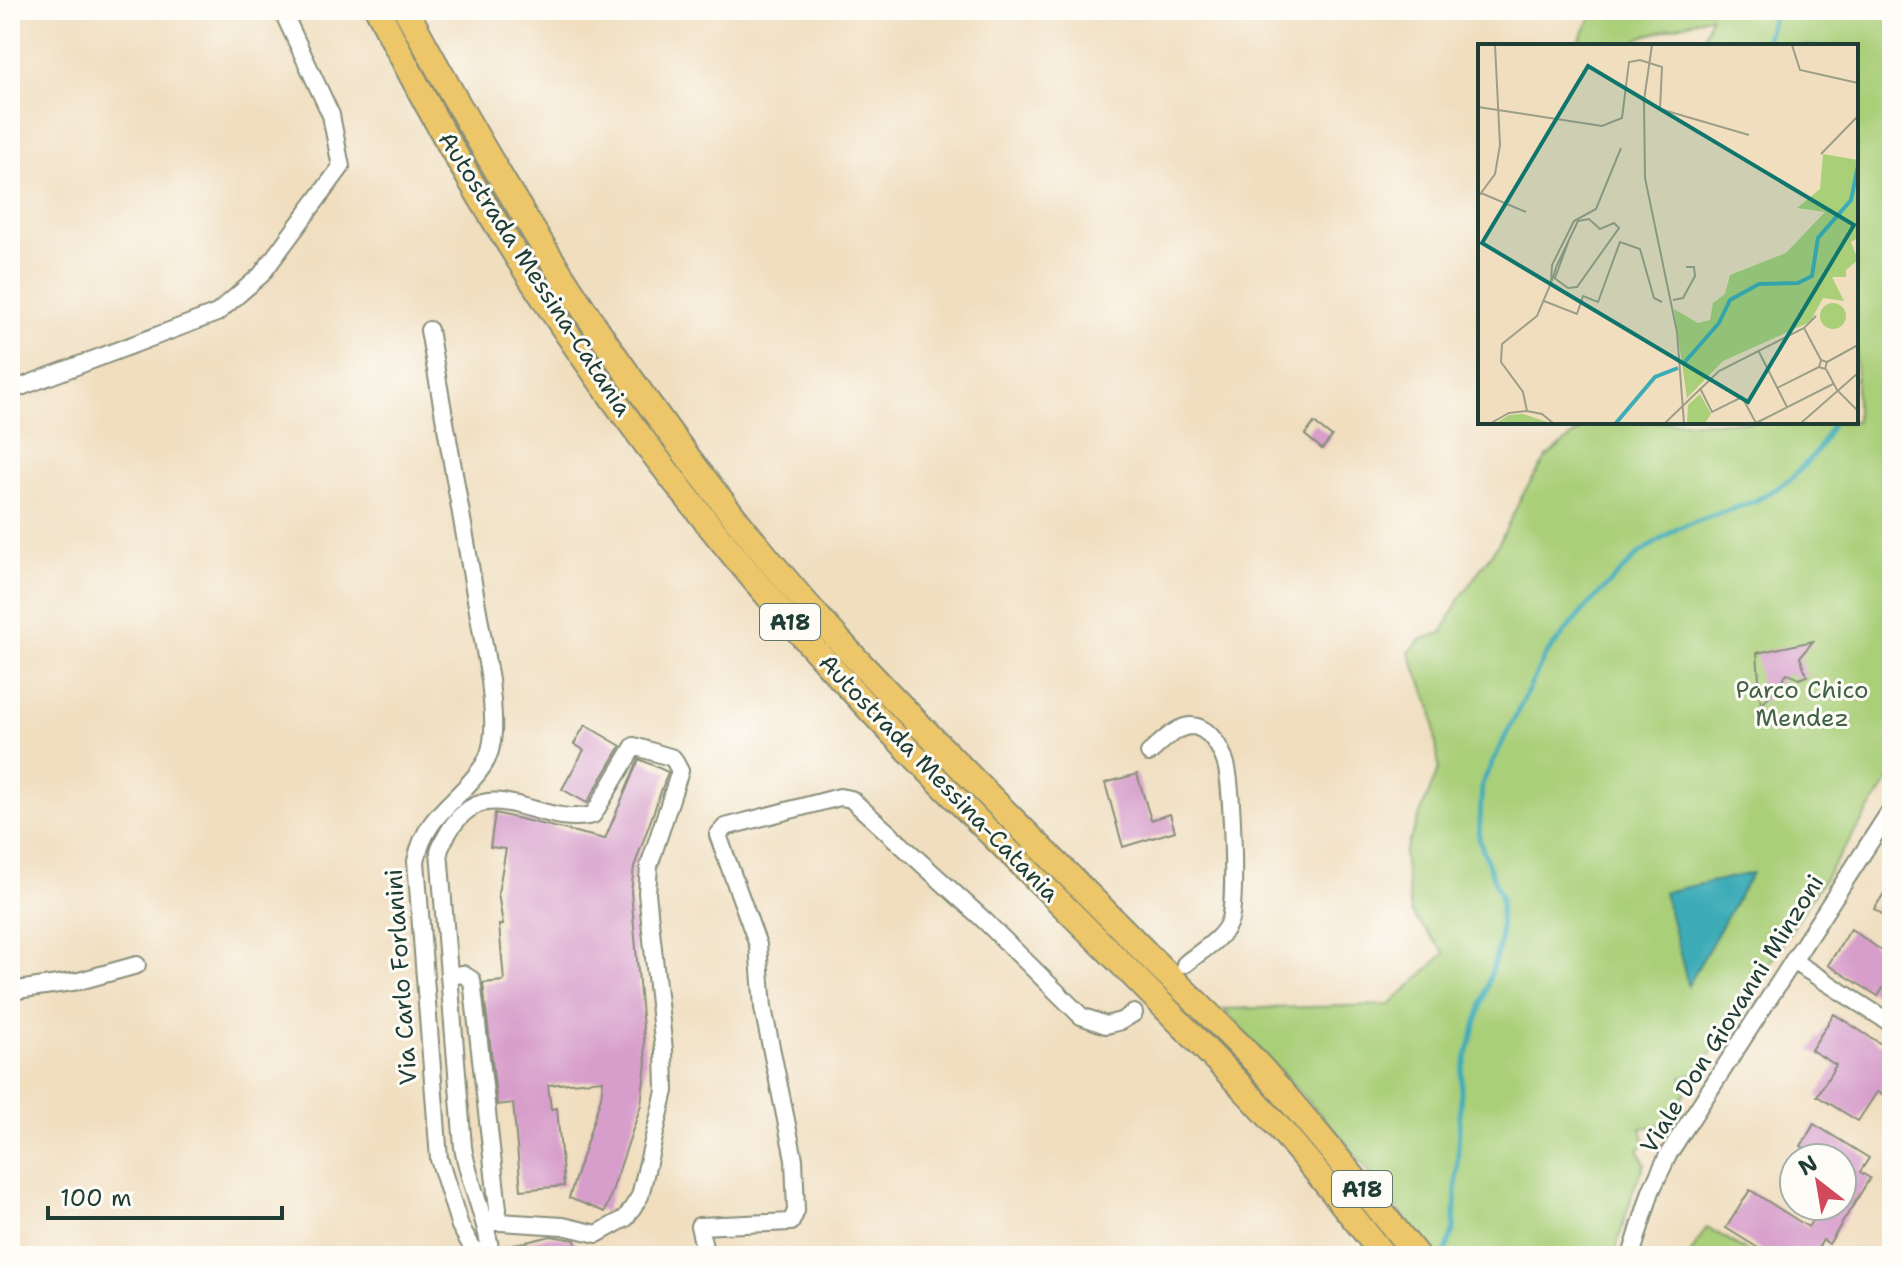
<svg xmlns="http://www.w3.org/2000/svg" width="1902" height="1266" font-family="'Shantell Sans',sans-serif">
<rect width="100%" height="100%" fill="#fdfcf7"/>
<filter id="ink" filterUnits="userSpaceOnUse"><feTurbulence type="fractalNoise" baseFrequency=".0125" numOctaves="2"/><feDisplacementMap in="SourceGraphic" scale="16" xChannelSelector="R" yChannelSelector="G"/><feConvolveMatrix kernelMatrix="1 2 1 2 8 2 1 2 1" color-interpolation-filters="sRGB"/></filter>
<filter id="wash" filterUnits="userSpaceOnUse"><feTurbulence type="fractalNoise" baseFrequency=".006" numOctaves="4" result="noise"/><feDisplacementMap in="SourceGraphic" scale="32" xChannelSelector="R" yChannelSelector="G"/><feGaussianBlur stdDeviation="1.8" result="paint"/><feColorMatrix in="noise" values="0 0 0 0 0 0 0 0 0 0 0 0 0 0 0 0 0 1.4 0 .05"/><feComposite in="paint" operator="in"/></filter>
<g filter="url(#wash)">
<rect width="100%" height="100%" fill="#f0debf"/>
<g fill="#aacf79" stroke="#648656" stroke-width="2">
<polygon points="1595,10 1892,10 1892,775 1698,1073 1682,1077 1686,1092 1667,1124 1641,1128 1646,1144 1638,1149 1645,1164 1634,1188 1614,1256 1434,1256 1343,1139 1223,1009 1390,1005 1445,953 1411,913 1404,854 1439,768 1432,709 1409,652 1422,639 1442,633 1458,601 1500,541 1524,492 1547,457 1590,422 1856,422 1856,46 1701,46 1711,16 1641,37 1629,46 1576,46"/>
<polygon points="1707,1227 1755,1256 1689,1256"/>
</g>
<polygon fill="#3cacb7" stroke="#2e7476" stroke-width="2" points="1752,873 1688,985 1664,892"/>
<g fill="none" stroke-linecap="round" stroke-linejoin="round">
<g stroke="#3cacb7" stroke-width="5">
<polyline points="1765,46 1775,10"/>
<polyline points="1444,1256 1454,1229 1462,1071 1500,943 1501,899 1479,839 1482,784 1545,656 1587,606 1640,553 1678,528 1755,501 1789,481 1818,450 1833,422"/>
</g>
</g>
<g id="blocks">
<g fill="#d79ecb">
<polygon points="1314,423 1332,437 1322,449 1305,435"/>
<polygon points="1813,641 1800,657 1807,676 1799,679 1787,673 1761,706 1757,653"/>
<polygon points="585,725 621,746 587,803 562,789 584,750 574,744"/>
<polygon points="639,759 668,772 634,867 631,892 646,1062 641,1105 605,1212 569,1198 601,1097 603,1080 548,1085 551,1109 557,1108 564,1186 521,1190 513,1103 497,1105 483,983 504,981 499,925 503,925 498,893 506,849 490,847 495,813 605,839"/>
<polygon points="1137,774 1151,820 1170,814 1175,831 1123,847 1105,783"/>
<polygon points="1892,881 1892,920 1874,909"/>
<polygon points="1851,929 1892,958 1892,974 1878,996 1828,965"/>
<polygon points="1834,1014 1892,1051 1892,1087 1886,1097 1877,1092 1858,1121 1817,1096 1836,1065 1811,1050"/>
<polygon points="1814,1124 1869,1158 1860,1172 1870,1178 1829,1244 1823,1240 1813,1256 1771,1256 1726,1228 1750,1190 1808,1227 1822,1206 1842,1206 1842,1158 1821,1158 1801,1146"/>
<polygon points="551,1236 575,1240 578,1254 502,1256 501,1248"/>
</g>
</g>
</g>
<g filter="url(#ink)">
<use href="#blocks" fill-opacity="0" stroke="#888e7a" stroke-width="2"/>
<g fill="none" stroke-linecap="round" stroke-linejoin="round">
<defs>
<g id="minor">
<path d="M429 330 490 680C492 706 499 743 483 766 458 803 426 812 416 861L439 1159 460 1226 472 1247 484 1256"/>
<polyline points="10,391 217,313 261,275 341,167 331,115 282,10"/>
<path d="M1149 753C1160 744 1175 727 1190 726 1209 726 1221 748 1226 764 1232 785 1237 903 1229 922 1222 940 1199 952 1185 964"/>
<polyline points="1793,961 1892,1024"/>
<polyline points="449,976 463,974 472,980 498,1209 496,1222"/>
<polyline points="10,991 79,981 137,965"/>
<path d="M485 1221 563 1226 597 1234 626 1218 640 1196 665 1091 664 1050 647 893 649 866 680 771 673 758 634 746 593 815C533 830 479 756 439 851L463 1147C469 1185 487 1218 491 1256"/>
<polyline points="706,1256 699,1226 791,1222 796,1211 794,1159 763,1008 758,945 718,835 725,827 840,797 851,799 985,921 1081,1016 1106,1025 1121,1021 1134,1013"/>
<polyline points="1631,1256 1651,1191 1669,1153 1892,808"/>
<polyline points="1855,1256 1859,1256"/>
</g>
<g id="highway">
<path d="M378 10C495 246 649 466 825 661 957 807 1103 940 1238 1083 1290 1137 1337 1197 1384 1256"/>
<path d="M406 10C529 239 670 456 846 648 945 755 1051 856 1153 960 1189 996 1228 1031 1262 1069 1316 1129 1366 1193 1417 1256"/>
</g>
</defs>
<use href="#minor" stroke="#888e7a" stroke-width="20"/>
<use href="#highway" stroke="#888e7a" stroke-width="28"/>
<use href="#minor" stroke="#fff" stroke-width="16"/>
<use href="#highway" stroke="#ecc669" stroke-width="24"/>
</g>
</g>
<g text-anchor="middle" stroke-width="6" stroke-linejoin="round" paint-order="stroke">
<g fill="#fdfcf7" stroke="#62766e" stroke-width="2">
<rect x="760" y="604" width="60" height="36" rx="6"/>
<rect x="1332" y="1171" width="60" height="36" rx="6"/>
</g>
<g font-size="22" font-weight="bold" fill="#1f3d34">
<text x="790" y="630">A18</text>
<text x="1362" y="1197">A18</text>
</g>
<g font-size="24" fill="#1f3d34" stroke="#fdfcf7">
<text transform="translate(535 274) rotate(57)" y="8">Autostrada Messina-Catania</text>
<text transform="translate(939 778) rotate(46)" y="8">Autostrada Messina-Catania</text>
<text transform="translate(401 977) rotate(-94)" y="8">Via Carlo Forlanini</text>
<text transform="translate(1732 1014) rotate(-58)" y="8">Viale Don Giovanni Minzoni</text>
</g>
<g font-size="24" fill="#426245" stroke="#fdfcf7">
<text x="1802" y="698">Parco Chico<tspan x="1802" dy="28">Mendez</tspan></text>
</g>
</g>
<g transform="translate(1478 44)">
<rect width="380" height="380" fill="#f0debf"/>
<path d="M345 110 380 116V194L373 198 380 216 368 226V233H354L366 257 345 254 332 278 245 317 209 354 196 265 220 279 232 276 235 259 247 250 252 231 308 209 347 168 319 164 342 145ZM342 272a13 13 0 1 1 26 0a13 13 0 1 1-26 0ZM222 350 233 370 227 379H209L210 361ZM45 370 72 379H18L31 371Z" fill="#aacf79"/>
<path fill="none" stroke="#3cacb7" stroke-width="4" d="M205 320 241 279 252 256 281 240 320 239 334 232 340 194 373 156 380 122M138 379 177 333 200 324"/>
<path fill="none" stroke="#9c9e87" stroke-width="2" d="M174 1 166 56 167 134 199 288 206 379M314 1 322 26 380 39M0 63 124 82 144 74 151 18 162 16 184 23 182 65 271 91M343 110 380 72M3 149 48 168M0 153 17 130 22 101 17 1M77 234 91 196M73 239 79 221 100 177 111 175 122 185 136 179 141 184 99 243 90 244 75 233M195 256 205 254 217 232 216 223H208M66 257 99 270 105 252 120 258 142 198 162 205 176 254 184 258M326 284 343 316M280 306 309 363M349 318 343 316 341 323 347 325 349 318 380 301M348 325 359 346 380 367M222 344 234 368 264 353 278 379M299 344 341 323M49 367 45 348 23 318 24 300 59 272 73 239 74 221 96 177 118 165 143 104M13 379 31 369 49 367 64 370 75 379M187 379 241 327 326 284 338 272M278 379 355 340M323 379 380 329"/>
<path fill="#0f766e" fill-opacity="0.15" stroke="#0f766e" stroke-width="4" d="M110 22 376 181 270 358 4 199Z"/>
<rect width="380" height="380" fill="none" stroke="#1f3d34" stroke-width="4"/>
</g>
<rect width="1902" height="1266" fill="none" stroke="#fdfcf7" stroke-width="40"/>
<g transform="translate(1818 1182) rotate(329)"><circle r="38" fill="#fdfcf7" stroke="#a4b0a9" stroke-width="2"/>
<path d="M0-6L14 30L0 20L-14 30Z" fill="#d1495b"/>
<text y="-12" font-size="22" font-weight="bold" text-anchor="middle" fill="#1f3d34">N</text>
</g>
<path d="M48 1206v12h234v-12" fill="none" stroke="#1f3d34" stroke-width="4"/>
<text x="60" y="1206" font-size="24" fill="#1f3d34" stroke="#fdfcf7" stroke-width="6" paint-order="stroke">100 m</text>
</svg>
